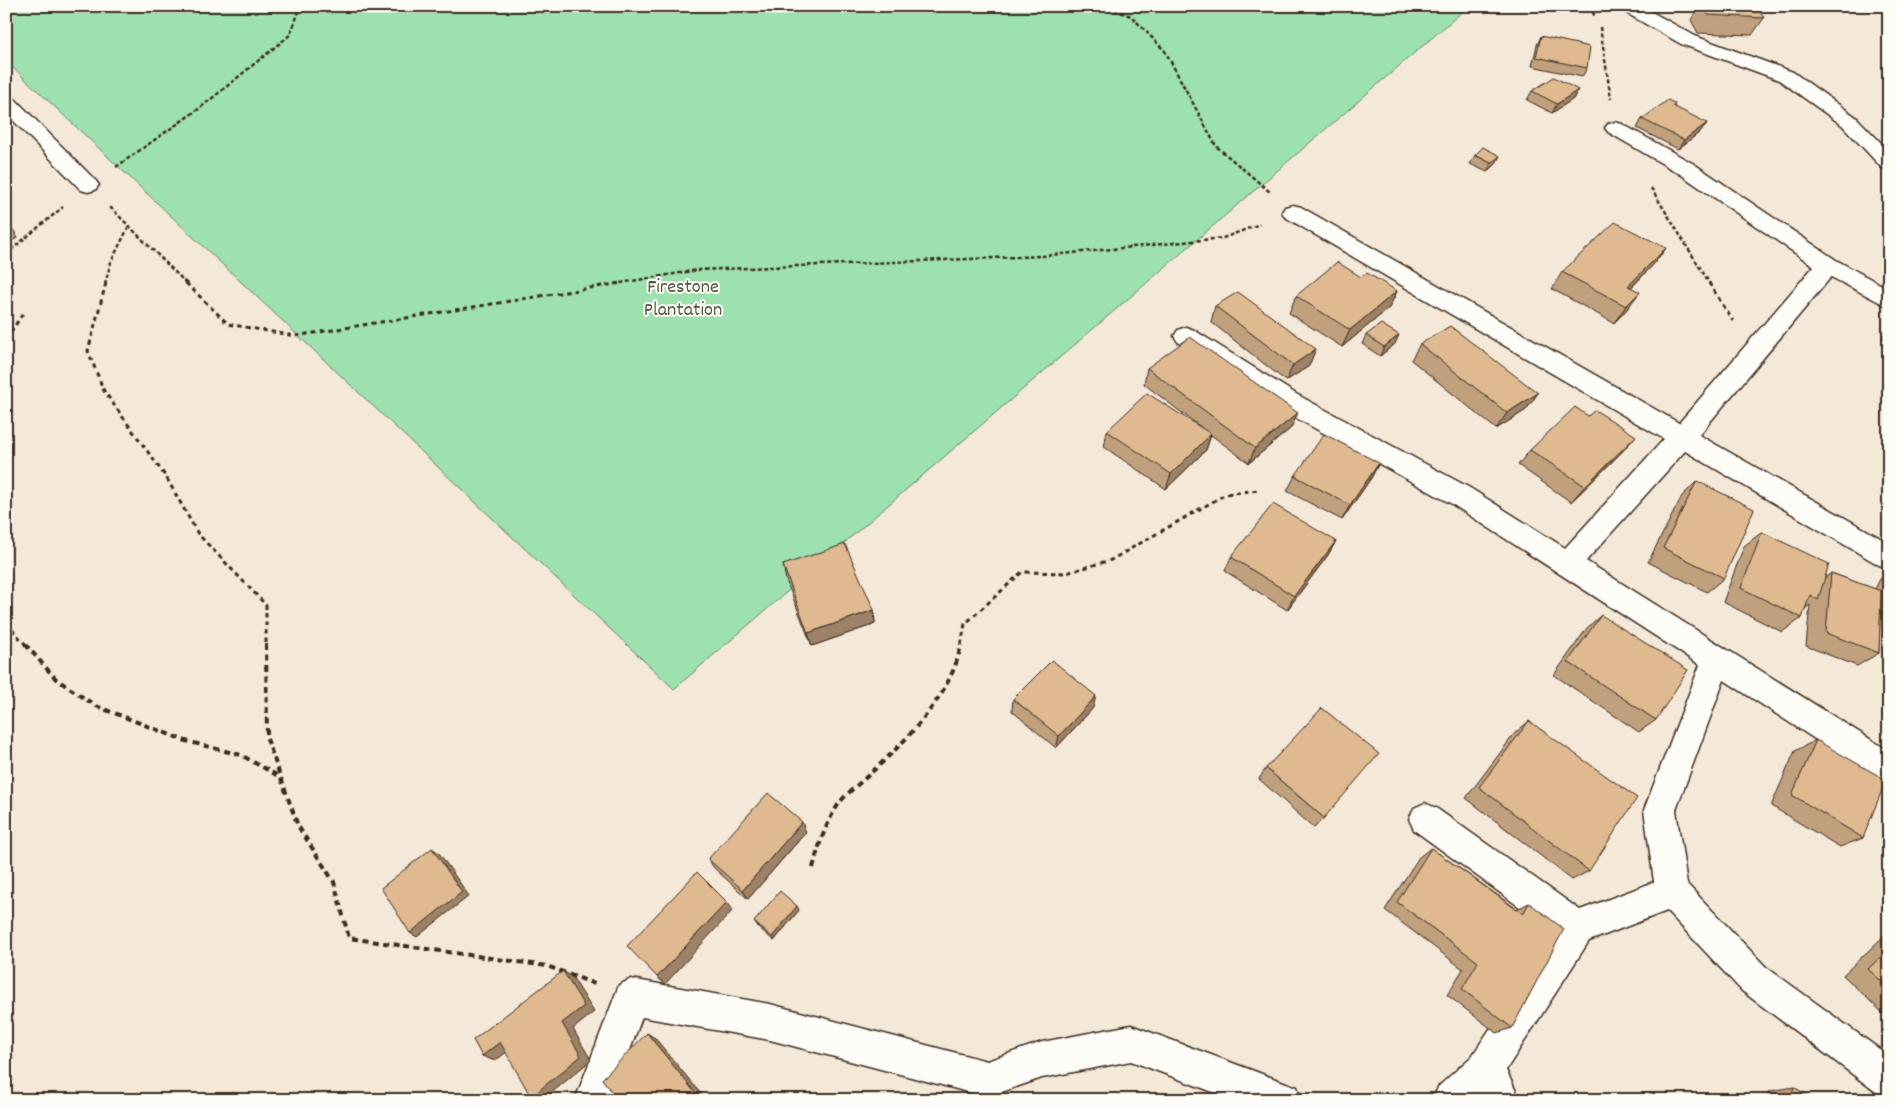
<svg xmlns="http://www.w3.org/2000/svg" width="1895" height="1106" font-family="Dekko,sans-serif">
<rect width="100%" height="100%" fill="#f4e8d8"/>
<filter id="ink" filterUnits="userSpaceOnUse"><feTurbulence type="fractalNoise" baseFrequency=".02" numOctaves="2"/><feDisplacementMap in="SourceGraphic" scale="10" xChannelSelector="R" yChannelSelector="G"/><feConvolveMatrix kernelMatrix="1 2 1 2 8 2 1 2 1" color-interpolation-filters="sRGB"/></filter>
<g filter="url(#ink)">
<polygon fill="#9ce1ae" stroke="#6c8666" points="6,6 1469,6 674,689 6,61"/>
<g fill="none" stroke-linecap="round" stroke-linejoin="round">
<defs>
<g id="street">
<polygon points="1618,6 1641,6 1695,36 1793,72 1856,117 1889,151 1889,169 1882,168 1842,125 1779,80 1681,44 1621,10"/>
<polygon points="6,95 13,97 95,180 99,185 95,190 88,192 81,190 6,113"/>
<polygon points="1615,122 1622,124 1694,164 1836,260 1889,289 1889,307 1831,277 1699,435 1889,543 1889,569 1879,565 1685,451 1586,561 1889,751 1889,784 1878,780 1724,680 1676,810 1687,884 1766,967 1889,1056 1889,1097 1876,1092 1742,991 1667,911 1589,941 1506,1070 1520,1100 1482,1100 1481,1098 1479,1100 1433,1100 1438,1087 1472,1056 1554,932 1414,830 1409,819 1414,808 1425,803 1436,808 1580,910 1654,882 1644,810 1700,665 1452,504 1278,408 1178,342 1174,336 1178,330 1186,327 1194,330 1296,394 1470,488 1565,548 1664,439 1285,217 1282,212 1285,207 1293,205 1301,207 1679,423 1814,266 1680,174 1608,132 1605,128 1608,124"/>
<polygon points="631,979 770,1004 987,1061 1042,1042 1131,1025 1297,1087 1302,1100 1234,1100 1131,1061 1042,1078 987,1097 770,1040 642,1017 612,1100 575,1100 619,985"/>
</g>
</defs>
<use href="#street" stroke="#3b2a1e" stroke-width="3"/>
<g stroke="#3b2a1e" stroke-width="2.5" stroke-dasharray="4 2.5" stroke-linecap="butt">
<polyline points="1102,6 1131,16 1165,51 1216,146 1270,192"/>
<polyline points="1590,6 1595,17"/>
<polyline points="1600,27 1611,99"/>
<polyline points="116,167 200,108 290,35 301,6"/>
<polyline points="1651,188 1710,284"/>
<polyline points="110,207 187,284"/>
<polyline points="6,254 63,207"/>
<polyline points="105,284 111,262 129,226"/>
<polyline points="614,284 698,270 1042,256 1223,238 1260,224"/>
</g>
<g stroke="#3b2a1e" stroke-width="3" stroke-dasharray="4.5 4" stroke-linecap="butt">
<polyline points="106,283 88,351 104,391 166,477 198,534 266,605 266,645"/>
<polyline points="186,283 228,324 295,336 621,283"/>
<polyline points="1709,283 1733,321"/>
<polyline points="6,339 24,312"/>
<polyline points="6,623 26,645"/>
<polyline points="961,645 965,624 1022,572 1066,573 1111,560 1226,494 1259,490"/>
</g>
<g stroke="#3b2a1e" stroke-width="4" stroke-dasharray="6 4.5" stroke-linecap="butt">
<polyline points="25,644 56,679 96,706 186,741 241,755 280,777"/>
<polyline points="266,644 267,739 298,826 334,882 349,938 547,966 595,984"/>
<path d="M813 868C819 845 825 825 838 805 847 792 863 781 874 770 909 738 953 692 961 644"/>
</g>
<use href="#street" fill="#fdfcf7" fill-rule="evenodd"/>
</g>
<g fill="#c0a07d" stroke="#3b2a1e">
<polygon points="1691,6 1756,6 1764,18 1752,35 1698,33 1691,20 1695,13"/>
<polygon points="1541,36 1587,68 1582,77 1532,66 1537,45"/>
<polygon points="1578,90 1573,99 1552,113 1527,100 1532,91"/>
<polygon points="1675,104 1673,107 1707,123 1700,132 1678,149 1637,128 1642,119"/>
<polygon points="1475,155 1495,165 1487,172 1470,164"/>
<polygon points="1666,248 1653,265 1631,288 1627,309 1614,323 1552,289 1562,272"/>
<polygon points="1397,291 1389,308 1342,347 1289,313 1296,296"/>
<polygon points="1215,306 1309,366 1286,381 1211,322"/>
<polygon points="1889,326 1889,341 1882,338"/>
<polygon points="1366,335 1395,344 1380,356 1362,344"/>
<polygon points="1420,344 1538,393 1526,410 1496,429 1411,360"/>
<polygon points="1147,368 1291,428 1249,463 1211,435 1206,450 1166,489 1104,447 1107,431 1202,428 1144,384"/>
<polygon points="1588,416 1622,452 1571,502 1518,465 1530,450"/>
<polygon points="1379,463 1371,478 1342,520 1287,491 1295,476"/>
<polygon points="1697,481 1724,578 1707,592 1648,562 1682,496"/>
<polygon points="1762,532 1825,578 1831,573 1875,589 1880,579 1889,574 1889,617 1880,612 1879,653 1857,666 1806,646 1810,605 1805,609 1802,618 1782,632 1723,602 1744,546"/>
<polygon points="1336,541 1328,555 1287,610 1225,571 1231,557"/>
<polygon points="783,565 874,610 875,624 812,646 786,580"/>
<polygon points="1601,615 1656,720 1639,732 1554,675 1587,628"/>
<polygon points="1889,639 1889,654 1883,650"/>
<polygon points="1013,699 1093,708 1056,748 1012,711"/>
<polygon points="1529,721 1589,871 1572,880 1466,798 1515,733"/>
<polygon points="1816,740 1863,838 1840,847 1771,806 1795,751"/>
<polygon points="1266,768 1324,818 1314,828 1259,779"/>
<polygon points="806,832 748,899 714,868 708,859"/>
<polygon points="1431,848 1517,909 1529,903 1512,1028 1497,1033 1447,995 1463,969 1385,910 1419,857"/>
<polygon points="799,910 774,941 757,926 754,922"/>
<polygon points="1889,931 1889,1019 1843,975"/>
<polygon points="1794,1087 1814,1100 1767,1100 1770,1091"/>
</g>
<g fill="#9c8266" stroke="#3b2a1e">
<polygon points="1578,90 1573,99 1552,113 1557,104"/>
<polygon points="1707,123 1700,132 1678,149 1684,140"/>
<polygon points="1500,156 1495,165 1487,172 1491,163"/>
<polygon points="6,217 18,238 6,243"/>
<polygon points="1666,248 1653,265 1618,301 1628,286"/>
<polygon points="1397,291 1389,308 1342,347 1350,330"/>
<polygon points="1640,292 1627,309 1614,323 1626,306"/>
<polygon points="1399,335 1395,344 1380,356 1384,347"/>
<polygon points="1316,349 1309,366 1286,381 1293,365"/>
<polygon points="1538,393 1526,410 1496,429 1507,413"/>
<polygon points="1298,413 1291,428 1249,463 1255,448"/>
<polygon points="1211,434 1206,450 1166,489 1171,474"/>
<polygon points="1636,436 1622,452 1571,502 1585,486"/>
<polygon points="1379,463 1371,478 1342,520 1350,505"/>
<polygon points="1336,541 1328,555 1287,610 1294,596"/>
<polygon points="874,610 875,624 812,646 808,633"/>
<polygon points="1096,696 1093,708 1056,748 1059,736"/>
<polygon points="802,822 806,832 748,899 743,890"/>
<polygon points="432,848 439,853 469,896 417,937 410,933"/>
<polygon points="727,902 733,910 665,984 657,977"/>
<polygon points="797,906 799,910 774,941 772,937"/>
<polygon points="563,971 573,978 594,1012 573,1029 591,1060 543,1100 541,1100 531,1097"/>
<polygon points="647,1033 655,1038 706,1100 701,1100"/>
<polygon points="500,1042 513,1047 495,1061 482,1056"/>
</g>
<g fill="#dfba91" stroke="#3b2a1e">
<polygon points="1703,6 1756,6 1764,18 1708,15"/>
<polygon points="1541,36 1590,47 1587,68 1536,57"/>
<polygon points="1554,77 1578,90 1557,104 1532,91"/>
<polygon points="1668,100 1675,104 1673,106 1707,123 1684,140 1642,119"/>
<polygon points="1483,147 1500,156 1491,163 1475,155"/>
<polygon points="1615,222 1666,248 1628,286 1640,292 1626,306 1562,272"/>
<polygon points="1337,262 1361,277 1367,273 1397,291 1350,330 1296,296"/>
<polygon points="1238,292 1316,349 1293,365 1215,306"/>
<polygon points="1381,324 1399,335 1384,347 1366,335"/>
<polygon points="1450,326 1538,393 1507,413 1420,344"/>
<polygon points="1190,337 1298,413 1255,448 1147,368"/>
<polygon points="1147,393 1211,434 1171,474 1107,431"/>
<polygon points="1575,407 1588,416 1595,410 1636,436 1585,486 1530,450"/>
<polygon points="1324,434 1379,463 1350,505 1295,476"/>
<polygon points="1697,481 1754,509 1724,578 1663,548"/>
<polygon points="1273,504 1336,541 1294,596 1231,557"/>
<polygon points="1762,532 1829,564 1818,600 1810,595 1802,618 1741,588"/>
<polygon points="845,544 874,610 808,633 783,565"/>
<polygon points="1831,573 1881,591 1879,653 1826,633"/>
<polygon points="1601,615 1688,670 1656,720 1568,662"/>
<polygon points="1052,660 1096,696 1059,736 1013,699"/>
<polygon points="1322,708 1379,754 1324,818 1266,768"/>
<polygon points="1529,721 1637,798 1589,871 1479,787"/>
<polygon points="1816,740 1886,780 1863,838 1792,795"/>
<polygon points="768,793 802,822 743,890 708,859"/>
<polygon points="432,848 462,892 410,933 381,888"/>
<polygon points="1431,848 1523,914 1529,903 1564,929 1512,1028 1462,989 1478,962 1397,902"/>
<polygon points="697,872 727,902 657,977 627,946"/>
<polygon points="780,891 797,906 772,937 754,922"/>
<polygon points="1889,949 1889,988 1868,969"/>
<polygon points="563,971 584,1006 562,1023 581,1056 531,1097 500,1042 482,1056 473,1040"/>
<polygon points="647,1033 701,1100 618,1100 602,1079"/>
<polygon points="1794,1087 1814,1100 1790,1100"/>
</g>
</g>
<g text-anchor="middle" stroke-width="4" stroke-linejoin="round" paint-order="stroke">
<g font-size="20" fill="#535842" stroke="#fdfcf7">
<text x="683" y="292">Firestone<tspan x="683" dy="23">Plantation</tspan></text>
</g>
</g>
<rect width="1895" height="1106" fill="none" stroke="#fdfcf7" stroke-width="25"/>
<rect x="12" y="12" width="1870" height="1081" fill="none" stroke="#3b2a1e" stroke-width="2" filter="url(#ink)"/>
</svg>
